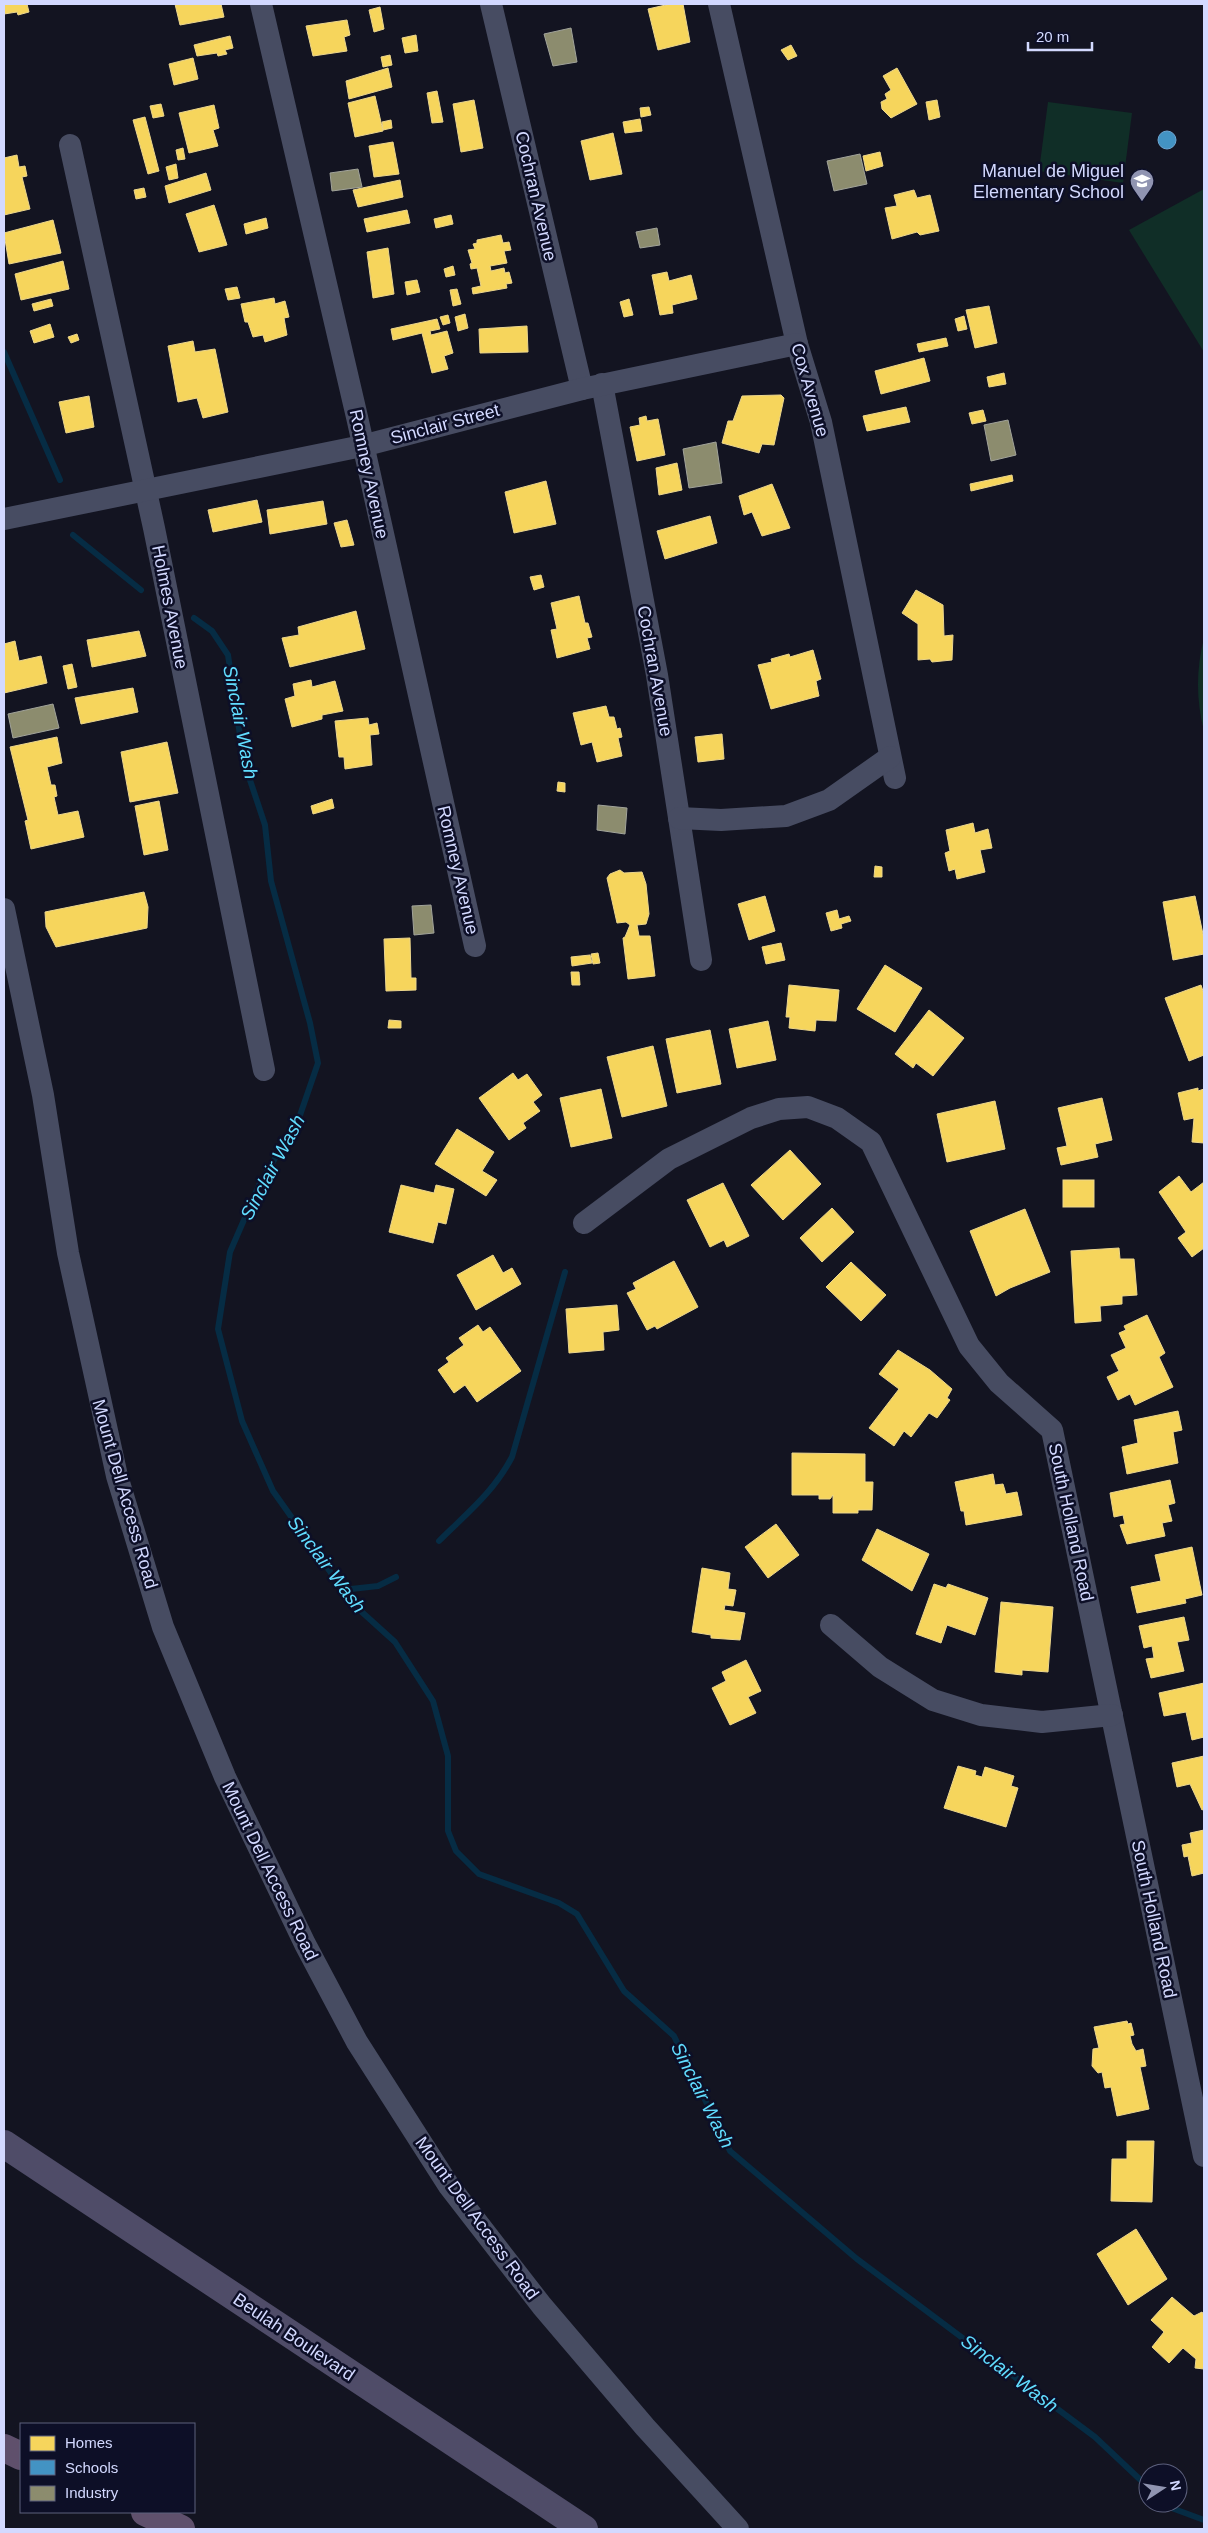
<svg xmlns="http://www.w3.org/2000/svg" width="1208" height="2533" font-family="Helvetica,sans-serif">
<rect width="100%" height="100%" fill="#131421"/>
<g fill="#102e27">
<polygon points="1048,102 1132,113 1123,183 1039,171"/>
<polygon points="1204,189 1204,352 1129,230"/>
<path d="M1204 638V731C1196 700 1196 669 1204 638Z"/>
</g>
<g fill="#f6d55c" stroke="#ecd68d">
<polygon points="4,4 27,4 29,12 18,15 17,12 4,14"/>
<polygon points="175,4 221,4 224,17 180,25"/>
<polygon points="670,4 683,4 690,42 658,50 648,9"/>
<polygon points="380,7 384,29 374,32 369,10"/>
<polygon points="347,20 350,35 344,37 347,51 313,56 306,26"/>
<polygon points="416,35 418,51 405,53 402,38"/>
<polygon points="230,36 233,48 225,50 227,54 218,56 217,53 197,56 194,45"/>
<polygon points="791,45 797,56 788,60 781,50"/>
<polygon points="390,55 392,65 383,67 381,57"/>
<polygon points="193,58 198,79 174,85 169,64"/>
<polygon points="388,68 392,87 349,99 346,81"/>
<polygon points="897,68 917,104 891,118 882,109 881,102 887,99 885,94 891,90 883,76"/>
<polygon points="437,91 443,122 432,123 427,93"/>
<polygon points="375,96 383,131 355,137 348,103"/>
<polygon points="474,100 483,148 461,152 453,104"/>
<polygon points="937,100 940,117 929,120 926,102"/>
<polygon points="161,104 164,116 153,118 150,106"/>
<polygon points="214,105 219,128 213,130 218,146 189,153 179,113"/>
<polygon points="649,107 651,115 641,117 640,108"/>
<polygon points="145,117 159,171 148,174 133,120"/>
<polygon points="640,119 642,131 625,133 623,122"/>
<polygon points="391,120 392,128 383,130 382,122"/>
<polygon points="613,133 622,174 590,180 581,141"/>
<polygon points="393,142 399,174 374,177 369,146"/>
<polygon points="183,148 185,159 178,160 176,150"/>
<polygon points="880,152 883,166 866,171 863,156"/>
<polygon points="17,155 19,167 25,166 27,176 22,177 30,209 4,215 4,158"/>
<polygon points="176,164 178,178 169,180 166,167"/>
<polygon points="206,173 211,190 169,203 165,186"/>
<polygon points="400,180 403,197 358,207 353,190"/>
<polygon points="144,188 146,197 136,199 134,190"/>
<polygon points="914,190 917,198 930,195 939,231 920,235 917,232 892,239 885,208 897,206 894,195"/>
<polygon points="214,205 227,245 199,252 186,214"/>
<polygon points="407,210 410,223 367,232 364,219"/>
<polygon points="451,215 453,224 436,228 434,219"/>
<polygon points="266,218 268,228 246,234 244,224"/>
<polygon points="53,220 61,253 9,264 4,233"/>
<polygon points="501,235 503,243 509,242 511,250 504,251 507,263 490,266 491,271 504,268 505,273 509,272 512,283 506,284 507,288 473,294 472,288 481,286 477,268 471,269 470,264 472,263 468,250 475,249 473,244 477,243 477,240"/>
<polygon points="388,248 394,294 373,298 367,252"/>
<polygon points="63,261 69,289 21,300 15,274"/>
<polygon points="453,266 455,275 446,277 444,269"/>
<polygon points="667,272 669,281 691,275 697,299 672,305 673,313 660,315 652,275"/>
<polygon points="417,280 420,292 407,295 405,282"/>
<polygon points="237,287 240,298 228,300 225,289"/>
<polygon points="457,289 461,304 453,306 450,290"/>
<polygon points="274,298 275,304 285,301 289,317 284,318 287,335 265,342 263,335 253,337 248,322 245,322 241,304"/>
<polygon points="51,299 53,306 34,311 32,304"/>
<polygon points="629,299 633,315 624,317 620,302"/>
<polygon points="989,306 997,343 975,348 966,310"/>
<polygon points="465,314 468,328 458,331 455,317"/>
<polygon points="448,315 450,323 443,325 440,317"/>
<polygon points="964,316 967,329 958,331 955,319"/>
<polygon points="437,319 440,329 430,331 431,335 447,331 453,353 444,356 448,369 432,373 422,333 393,340 391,329"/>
<polygon points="50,324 54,337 34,343 30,331"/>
<polygon points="527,326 528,352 480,353 479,329"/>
<polygon points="77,334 79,340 71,343 68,337"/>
<polygon points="946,338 948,346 919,352 917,344"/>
<polygon points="193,341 195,352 215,349 228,412 203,418 197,398 178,402 168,346"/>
<polygon points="924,358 930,381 881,394 875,371"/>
<polygon points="1004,373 1006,384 989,387 987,377"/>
<polygon points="781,395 784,398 774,445 762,444 759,453 722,443 728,421 733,421 742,396"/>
<polygon points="89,396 94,427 66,433 59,402"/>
<polygon points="906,407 910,422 867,431 863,416"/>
<polygon points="983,410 986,421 972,424 969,413"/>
<polygon points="646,416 647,421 658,419 665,455 637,461 630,427 640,425 639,418"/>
<polygon points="677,463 682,490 659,495 656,468"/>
<polygon points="1012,475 1013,481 971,491 970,484"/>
<polygon points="546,481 556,524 514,533 505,492"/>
<polygon points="772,484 790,528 762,536 752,512 744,515 739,496"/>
<polygon points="257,500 262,522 213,532 208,510"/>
<polygon points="323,501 327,524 270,534 267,510"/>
<polygon points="710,516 717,543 665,559 657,531"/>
<polygon points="347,520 354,545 341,547 334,523"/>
<polygon points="541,575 544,587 534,590 530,577"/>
<polygon points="916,590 943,605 944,636 953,635 952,660 932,662 930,659 918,660 918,624 902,613"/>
<polygon points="579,596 585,623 588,623 592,637 587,638 590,649 557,658 551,630 557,629 551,603"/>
<polygon points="356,611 365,649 290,667 282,638 299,635 298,627"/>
<polygon points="139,631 146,656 92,667 87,640"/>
<polygon points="15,641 19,661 41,656 47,683 4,693 4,644"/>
<polygon points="813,650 821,679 816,681 819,696 771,709 758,665 772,662 771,659 789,654 790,657"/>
<polygon points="72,664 77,687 68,689 63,666"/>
<polygon points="311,680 312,687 335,681 343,711 322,715 322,719 292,727 285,699 295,696 293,684"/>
<polygon points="133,688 138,712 81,724 75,698"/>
<polygon points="606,706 609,717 614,717 617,729 620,728 622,737 618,738 622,756 597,762 592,742 581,745 573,713"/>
<polygon points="368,718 369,725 377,723 379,734 370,735 372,765 345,769 344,757 339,757 335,721"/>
<polygon points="722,734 724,759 698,762 695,737"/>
<polygon points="57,737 62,763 47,767 51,785 55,785 57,796 54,797 58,815 78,811 84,837 31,849 25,821 28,820 10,747"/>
<polygon points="167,742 178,793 130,802 121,752"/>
<polygon points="558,782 565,783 565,792 557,791"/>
<polygon points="332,799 334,808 313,814 311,806"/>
<polygon points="159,801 168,850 144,855 135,806"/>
<polygon points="973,823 975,833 988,829 992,848 980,850 985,872 957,879 955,869 949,871 945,853 950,851 946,830"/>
<polygon points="875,866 882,867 882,877 874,877"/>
<polygon points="620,870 624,873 642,872 646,884 649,914 646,924 637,925 639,936 650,936 655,976 628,979 623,938 625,937 630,925 626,922 617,923 607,878 610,874"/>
<polygon points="144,892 148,907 147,928 56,947 46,927 45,912"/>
<polygon points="765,896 775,931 749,940 738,904"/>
<polygon points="1195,896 1204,939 1204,954 1173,960 1163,902"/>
<polygon points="837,910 839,919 849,916 851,921 841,924 842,928 831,931 826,913"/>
<polygon points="410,938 411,978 416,978 416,990 386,991 384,939"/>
<polygon points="781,943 785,960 766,964 762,947"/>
<polygon points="598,953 600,963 593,964 591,954"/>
<polygon points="590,955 592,963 572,966 571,957"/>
<polygon points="885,965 922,988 895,1032 857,1009"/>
<polygon points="571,972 579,972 580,985 572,985"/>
<polygon points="789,985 839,990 836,1021 816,1020 815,1031 789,1028 790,1017 786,1017"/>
<polygon points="1201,985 1204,994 1204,1055 1189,1061 1165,998"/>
<polygon points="929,1010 964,1038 933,1076 916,1063 913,1068 895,1054"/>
<polygon points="389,1020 401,1021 401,1028 388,1028"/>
<polygon points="768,1021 776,1060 737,1068 729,1029"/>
<polygon points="710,1030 721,1084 677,1093 666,1039"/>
<polygon points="653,1046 667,1106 622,1117 607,1057"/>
<polygon points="513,1073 518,1080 527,1074 542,1095 533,1102 540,1111 523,1123 526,1128 509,1140 479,1098"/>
<polygon points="1198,1088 1198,1091 1204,1089 1204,1143 1192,1142 1194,1118 1184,1120 1178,1093"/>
<polygon points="601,1089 612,1138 571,1147 560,1098"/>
<polygon points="1102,1098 1112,1140 1095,1144 1098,1157 1061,1165 1057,1148 1067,1146 1058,1108"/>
<polygon points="995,1101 1005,1149 947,1162 937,1114"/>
<polygon points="457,1129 494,1152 482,1171 497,1180 486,1196 435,1164"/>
<polygon points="790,1150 821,1184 783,1220 751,1185"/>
<polygon points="1179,1176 1191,1192 1204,1182 1204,1248 1192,1257 1178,1238 1186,1232 1159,1192"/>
<rect x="1063" y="1180" width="31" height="27"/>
<polygon points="723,1183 749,1236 727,1247 724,1240 710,1247 687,1200"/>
<polygon points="401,1185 434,1193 436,1185 454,1189 446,1224 438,1222 433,1243 389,1232"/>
<polygon points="832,1208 854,1232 822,1262 800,1238"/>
<polygon points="1025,1209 1050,1272 1010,1288 996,1296 970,1231"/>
<polygon points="1119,1248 1120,1259 1134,1259 1137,1295 1122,1296 1122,1304 1100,1306 1101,1321 1075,1323 1071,1251"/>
<polygon points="493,1255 503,1273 512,1268 521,1284 476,1310 457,1275"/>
<polygon points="674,1261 698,1307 657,1329 655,1326 647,1330 627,1293 636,1289 633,1283"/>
<polygon points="851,1262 886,1295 861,1321 826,1287"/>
<polygon points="617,1305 619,1330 603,1332 604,1350 569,1353 566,1309"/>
<polygon points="1147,1315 1165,1353 1159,1357 1173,1387 1135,1405 1130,1394 1118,1400 1107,1377 1119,1371 1111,1355 1126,1348 1119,1333 1126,1330 1124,1326"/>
<polygon points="478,1325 483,1332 490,1327 521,1371 477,1402 465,1385 454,1393 438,1370 449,1362 446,1358 464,1345 459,1338"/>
<polygon points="898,1350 930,1370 952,1389 947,1398 950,1400 937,1418 929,1413 911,1437 904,1431 894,1446 869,1428 899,1389 879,1374"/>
<polygon points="1178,1411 1182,1430 1173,1432 1178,1463 1127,1474 1122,1447 1138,1443 1134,1420"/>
<polygon points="792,1453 865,1454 865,1482 873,1482 872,1510 858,1510 858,1513 833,1513 833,1495 830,1499 819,1499 819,1495 792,1495"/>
<polygon points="993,1474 995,1485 1003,1484 1006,1494 1017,1492 1022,1515 966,1525 964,1511 961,1511 955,1482"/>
<polygon points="1170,1480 1175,1503 1168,1505 1172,1521 1162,1523 1165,1536 1127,1544 1120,1525 1125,1524 1123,1515 1114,1517 1110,1493"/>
<polygon points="776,1524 799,1555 768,1578 745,1547"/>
<polygon points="877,1529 929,1554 912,1591 862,1560"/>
<polygon points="1192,1547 1202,1595 1185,1599 1186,1603 1137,1613 1131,1587 1161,1581 1155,1555"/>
<polygon points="702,1568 730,1573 728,1589 736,1590 733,1606 725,1605 724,1610 745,1613 740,1640 711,1638 711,1635 692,1632"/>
<polygon points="934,1584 946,1588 948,1584 988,1598 975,1635 947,1625 941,1643 916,1634"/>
<polygon points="1001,1602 1053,1607 1048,1672 1022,1670 1022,1675 995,1672"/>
<polygon points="1184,1617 1189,1640 1177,1642 1184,1671 1151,1678 1146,1659 1154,1658 1152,1646 1144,1648 1139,1626"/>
<polygon points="746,1660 761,1691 748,1697 756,1713 730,1725 712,1688 726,1681 722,1672"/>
<polygon points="1204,1683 1204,1737 1192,1740 1186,1712 1164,1716 1159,1693"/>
<polygon points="1204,1756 1204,1809 1202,1810 1190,1784 1177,1787 1172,1763"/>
<polygon points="958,1766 976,1771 975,1775 982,1777 985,1767 1014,1776 1011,1786 1018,1788 1006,1827 944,1808"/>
<polygon points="1204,1830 1204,1873 1192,1876 1188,1856 1184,1857 1182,1845 1192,1843 1190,1833"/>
<polygon points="1127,2021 1128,2024 1131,2023 1134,2035 1130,2036 1132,2044 1136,2051 1143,2049 1146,2066 1140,2067 1149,2109 1117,2116 1111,2087 1105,2088 1102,2072 1098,2073 1092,2066 1093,2049 1099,2048 1094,2027"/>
<polygon points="1127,2141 1154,2141 1152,2202 1111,2201 1112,2159 1127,2159"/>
<polygon points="1136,2229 1167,2279 1128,2305 1097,2254"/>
<polygon points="1172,2297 1194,2316 1202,2312 1204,2315 1204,2369 1195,2368 1196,2359 1183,2348 1169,2363 1152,2347 1164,2332 1151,2320"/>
</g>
<circle fill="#4393c3" stroke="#6ea8d5" cx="1167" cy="140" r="9"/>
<g fill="#8c8c6e" stroke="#a1a39a">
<polygon points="571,28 577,62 553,66 544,34"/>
<polygon points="860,154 867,184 834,191 827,161"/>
<polygon points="358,169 362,187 332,191 330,173"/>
<polygon points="657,228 660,245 640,248 636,232"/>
<polygon points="1008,420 1016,455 991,461 984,425"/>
<polygon points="716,442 722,483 689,488 683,449"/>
<polygon points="53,704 59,728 13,738 8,714"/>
<polygon points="598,805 627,808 625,834 597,830"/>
<polygon points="431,905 434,933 414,935 412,906"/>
</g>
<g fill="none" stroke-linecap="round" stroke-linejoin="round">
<g stroke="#062c44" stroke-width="6">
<polyline points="4,352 60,480"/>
<polyline points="73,535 141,590"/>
<polyline points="194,618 212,631 228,655 244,762 265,825 271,881 310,1023 318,1063 298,1121 260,1183 230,1252 218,1329 242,1421 273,1491 353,1604 395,1642 433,1701 448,1756 448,1831 456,1851 479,1874 559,1903 577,1914 624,1991 674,2036 730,2151 857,2259 1095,2437 1148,2487"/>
<path d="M439 1541C467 1513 493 1493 512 1457L565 1272"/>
<polyline points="342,1590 378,1586 396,1577"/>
<polyline points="1164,2503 1169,2507 1204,2520"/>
</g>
<g stroke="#474c62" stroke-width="22">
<polyline points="261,4 357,417 475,946"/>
<polyline points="491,4 582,389"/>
<polyline points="719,4 797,344 821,422 895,778"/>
<polyline points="70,145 154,528 264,1070"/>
<polyline points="602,384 657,675 701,960"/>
<polyline points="4,519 362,446 582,389 797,344"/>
<polyline points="679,818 721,820 786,816 829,800 890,757"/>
<polyline points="4,909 43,1095 68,1253 117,1476 163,1627 225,1777 305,1944 357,2042 449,2186 542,2306 645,2427 738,2529"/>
<polyline points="584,1223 669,1159 751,1118 779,1109 808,1107 837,1118 871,1142 969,1346 999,1383 1052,1430 1204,2156"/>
<polyline points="831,1625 880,1667 933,1700 981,1715 1042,1722 1112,1715"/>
</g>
<polyline stroke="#4f4c68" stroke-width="28" points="4,2144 584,2529"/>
<g stroke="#5f506c" stroke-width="28">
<polyline points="4,2448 21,2456"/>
<polyline points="145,2512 181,2529"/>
</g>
</g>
<defs>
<symbol id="school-pin" viewBox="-11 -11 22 30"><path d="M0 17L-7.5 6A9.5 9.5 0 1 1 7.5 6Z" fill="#9094b1" stroke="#0d0f27"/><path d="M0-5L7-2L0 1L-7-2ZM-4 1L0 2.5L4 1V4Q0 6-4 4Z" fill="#fff"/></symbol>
</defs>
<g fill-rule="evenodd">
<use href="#school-pin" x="1128" y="167" width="28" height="38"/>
</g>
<g text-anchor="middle" stroke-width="5" stroke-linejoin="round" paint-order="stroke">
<g font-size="18" fill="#d3d9ff" stroke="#0d0f27" text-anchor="end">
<text x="1124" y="177">Manuel de Miguel<tspan x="1124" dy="21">Elementary School</tspan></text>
</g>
<g font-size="18" fill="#d3d9ff" stroke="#0d0f27">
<text transform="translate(536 196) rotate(77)" y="6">Cochran Avenue</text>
<text transform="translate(810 390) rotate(74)" y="6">Cox Avenue</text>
<text transform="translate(445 424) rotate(-15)" y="6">Sinclair Street</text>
<text transform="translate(369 474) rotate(78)" y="6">Romney Avenue</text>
<text transform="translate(170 607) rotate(79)" y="6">Holmes Avenue</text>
<text transform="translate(655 671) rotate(80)" y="6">Cochran Avenue</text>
<text transform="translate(458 870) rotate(77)" y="6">Romney Avenue</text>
<text transform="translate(125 1494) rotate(74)" y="6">Mount Dell Access Road</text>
<text transform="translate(1071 1522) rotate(78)" y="6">South Holland Road</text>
<text transform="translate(270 1871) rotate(64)" y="6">Mount Dell Access Road</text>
<text transform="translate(1154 1919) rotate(78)" y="6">South Holland Road</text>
<text transform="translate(477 2218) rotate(54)" y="6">Mount Dell Access Road</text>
<text transform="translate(294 2337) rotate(34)" y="6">Beulah Boulevard</text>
</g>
<g font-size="19" font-style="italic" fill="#61ddff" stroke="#0d0f27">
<text transform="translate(241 722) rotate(79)" y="7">Sinclair Wash</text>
<text transform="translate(272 1167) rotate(-62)" y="7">Sinclair Wash</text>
<text transform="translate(327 1564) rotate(53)" y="7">Sinclair Wash</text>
<text transform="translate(703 2095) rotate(63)" y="7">Sinclair Wash</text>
<text transform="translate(1010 2373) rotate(37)" y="7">Sinclair Wash</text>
</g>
</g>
<rect width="1208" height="2533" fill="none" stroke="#d3d9ff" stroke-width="10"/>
<rect x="20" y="2423" width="175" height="90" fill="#0d0f27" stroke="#5c607d"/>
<rect x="30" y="2436" width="25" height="15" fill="#f6d55c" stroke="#5c607d"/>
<text x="65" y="2448" font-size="15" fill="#d3d9ff">Homes</text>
<rect x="30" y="2460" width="25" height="15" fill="#4393c3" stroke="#5c607d"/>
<text x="65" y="2473" font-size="15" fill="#d3d9ff">Schools</text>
<rect x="30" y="2486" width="25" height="15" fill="#8c8c6e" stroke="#5c607d"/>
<text x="65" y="2498" font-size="15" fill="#d3d9ff">Industry</text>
<g transform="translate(1163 2488) rotate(78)"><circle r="24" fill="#0d0f27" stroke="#5c607d"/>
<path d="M0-4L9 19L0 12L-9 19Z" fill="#9094b1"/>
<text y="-8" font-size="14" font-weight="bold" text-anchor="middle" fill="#d3d9ff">N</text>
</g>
<path d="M1028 42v8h64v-8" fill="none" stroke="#d3d9ff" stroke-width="2.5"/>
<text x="1036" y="42" font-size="15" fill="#d3d9ff" stroke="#0d0f27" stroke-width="4" paint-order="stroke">20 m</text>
</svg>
